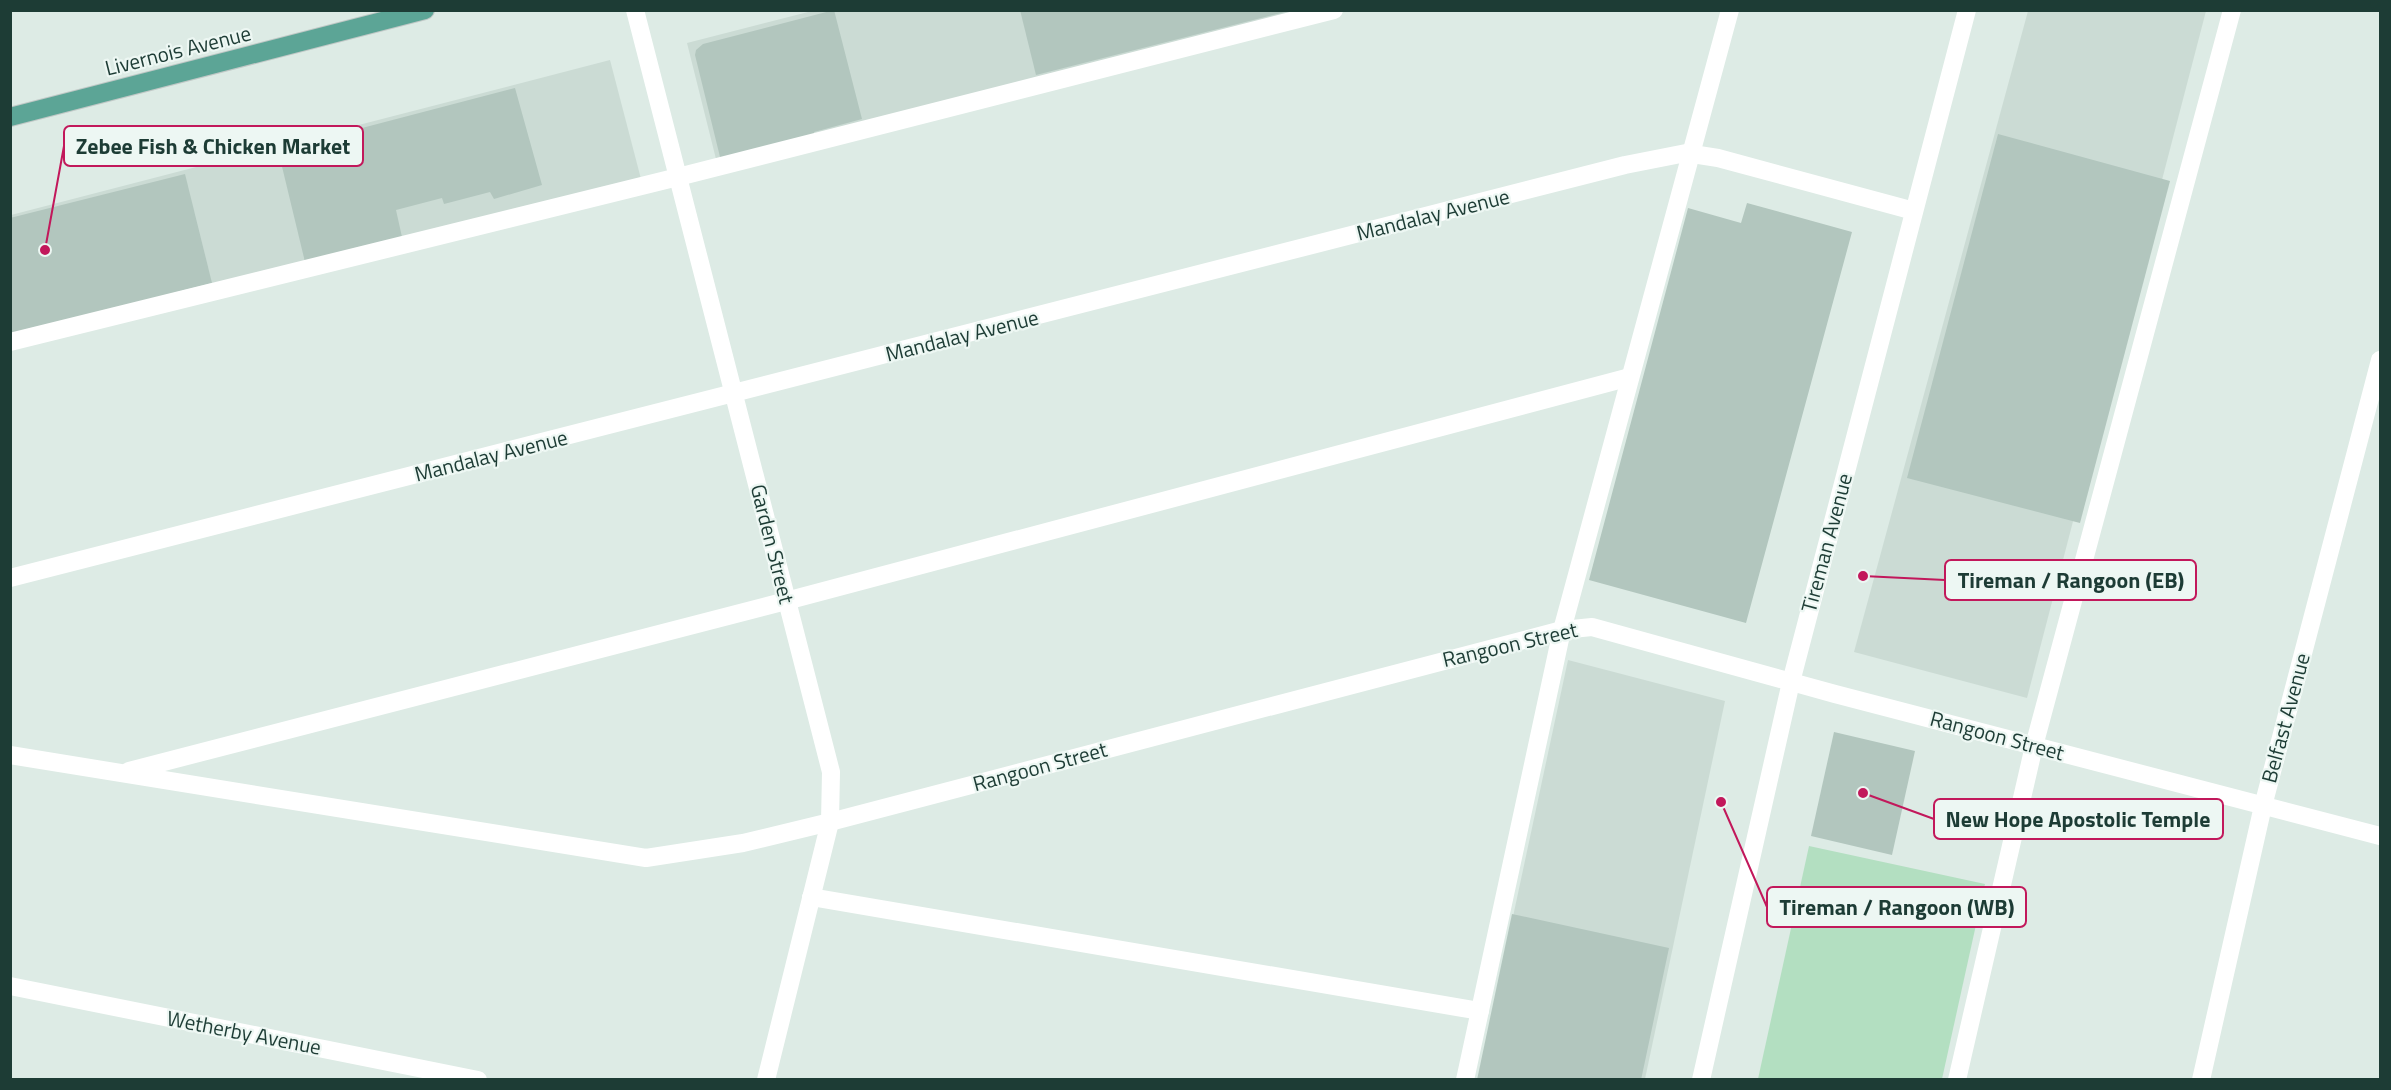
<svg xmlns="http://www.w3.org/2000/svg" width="2391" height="1090" font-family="'Titillium Web',sans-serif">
<rect width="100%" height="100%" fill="#ddebe5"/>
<g fill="#cbdbd4">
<polygon points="812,11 1298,11 716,159 687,43"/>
<polygon points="2028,11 2206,11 2027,698 1854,652"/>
<polygon points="610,60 641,179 11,342 11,215"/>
<polygon points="1568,660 1725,701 1645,1079 1478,1080"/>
</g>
<polygon fill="#b3dfc1" points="1809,846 1985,884 1942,1079 1758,1079"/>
<g fill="#b2c6be">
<polygon points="834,10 862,119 814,132 815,138 721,161 695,55 696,50 703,44"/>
<polygon points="1020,10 1289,10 1289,11 1036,75"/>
<polygon points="515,88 542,185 494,199 490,192 444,204 442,198 396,210 402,237 305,262 278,150"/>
<polygon points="1998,134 2170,181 2080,523 1907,478"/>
<polygon points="185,174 212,283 10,335 10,218"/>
<polygon points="1747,203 1852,232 1746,623 1589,580 1688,208 1741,223"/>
<polygon points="1834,732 1915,751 1892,855 1811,836"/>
<polygon points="1512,914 1669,948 1641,1080 1477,1080"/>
</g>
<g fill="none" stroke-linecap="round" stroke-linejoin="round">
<defs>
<polyline id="major" points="10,117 425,10"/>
</defs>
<use href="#major" stroke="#c0c8c6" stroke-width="20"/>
<g stroke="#fff" stroke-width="18">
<polyline points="635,10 831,772 830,822 766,1080"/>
<polyline points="10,342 678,177 1334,10"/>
<polyline points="10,578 1625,165 1686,153 1718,158 1914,211"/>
<polyline points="10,755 646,858 743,843 830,822 1562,630 1592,627 1835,694 2380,836"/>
<polyline points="129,771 786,601 1630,377"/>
<polyline points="811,897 1480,1011"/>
<polyline points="10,986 478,1080"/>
<polyline points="1465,1080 1562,630 1730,10"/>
<polyline points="1701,1080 1791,682 1967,10"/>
<polyline points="1957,1080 2034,746 2232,10"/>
<polyline points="2201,1080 2263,806 2380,360"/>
</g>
<use href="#major" stroke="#5ca596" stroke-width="18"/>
</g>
<g text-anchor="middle" stroke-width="4.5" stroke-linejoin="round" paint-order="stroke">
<g font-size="21" fill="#1d3c35" stroke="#edf7f3">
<text transform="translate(178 51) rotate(-14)" y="7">Livernois Avenue</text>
<text transform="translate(1433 215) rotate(-14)" y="7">Mandalay Avenue</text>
<text transform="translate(962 336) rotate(-14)" y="7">Mandalay Avenue</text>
<text transform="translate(491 456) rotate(-14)" y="7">Mandalay Avenue</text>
<text transform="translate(1827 543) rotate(-75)" y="7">Tireman Avenue</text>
<text transform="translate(772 544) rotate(76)" y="7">Garden Street</text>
<text transform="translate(1510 645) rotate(-13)" y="7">Rangoon Street</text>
<text transform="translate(2286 718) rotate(-75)" y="7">Belfast Avenue</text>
<text transform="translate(1997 736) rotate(15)" y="7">Rangoon Street</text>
<text transform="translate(1040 767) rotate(-15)" y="7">Rangoon Street</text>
<text transform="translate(244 1033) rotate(11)" y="7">Wetherby Avenue</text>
</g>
</g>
<path fill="none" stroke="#c2185b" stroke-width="2" d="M45 250L64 146M1863 576L1945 580M1863 793L1934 819M1721 802L1767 907"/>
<g fill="#c2185b" stroke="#edf7f3" stroke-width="2">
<circle cx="45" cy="250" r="6"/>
<circle cx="1863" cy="576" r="6"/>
<circle cx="1863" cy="793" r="6"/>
<circle cx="1721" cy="802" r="6"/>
</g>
<g fill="#edf7f3" stroke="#c2185b" stroke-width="2">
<rect x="64" y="126" width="299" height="40" rx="6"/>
<rect x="1945" y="560" width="251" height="40" rx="6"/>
<rect x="1934" y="799" width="289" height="40" rx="6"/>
<rect x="1767" y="887" width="259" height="40" rx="6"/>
</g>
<g font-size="22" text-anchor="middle" font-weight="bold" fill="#1d3c35">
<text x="213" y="154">Zebee Fish &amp; Chicken Market</text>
<text x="2071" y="588">Tireman / Rangoon (EB)</text>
<text x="2078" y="827">New Hope Apostolic Temple</text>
<text x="1897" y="915">Tireman / Rangoon (WB)</text>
</g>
<rect width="2391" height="1090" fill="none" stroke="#1d3c35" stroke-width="24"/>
</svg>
